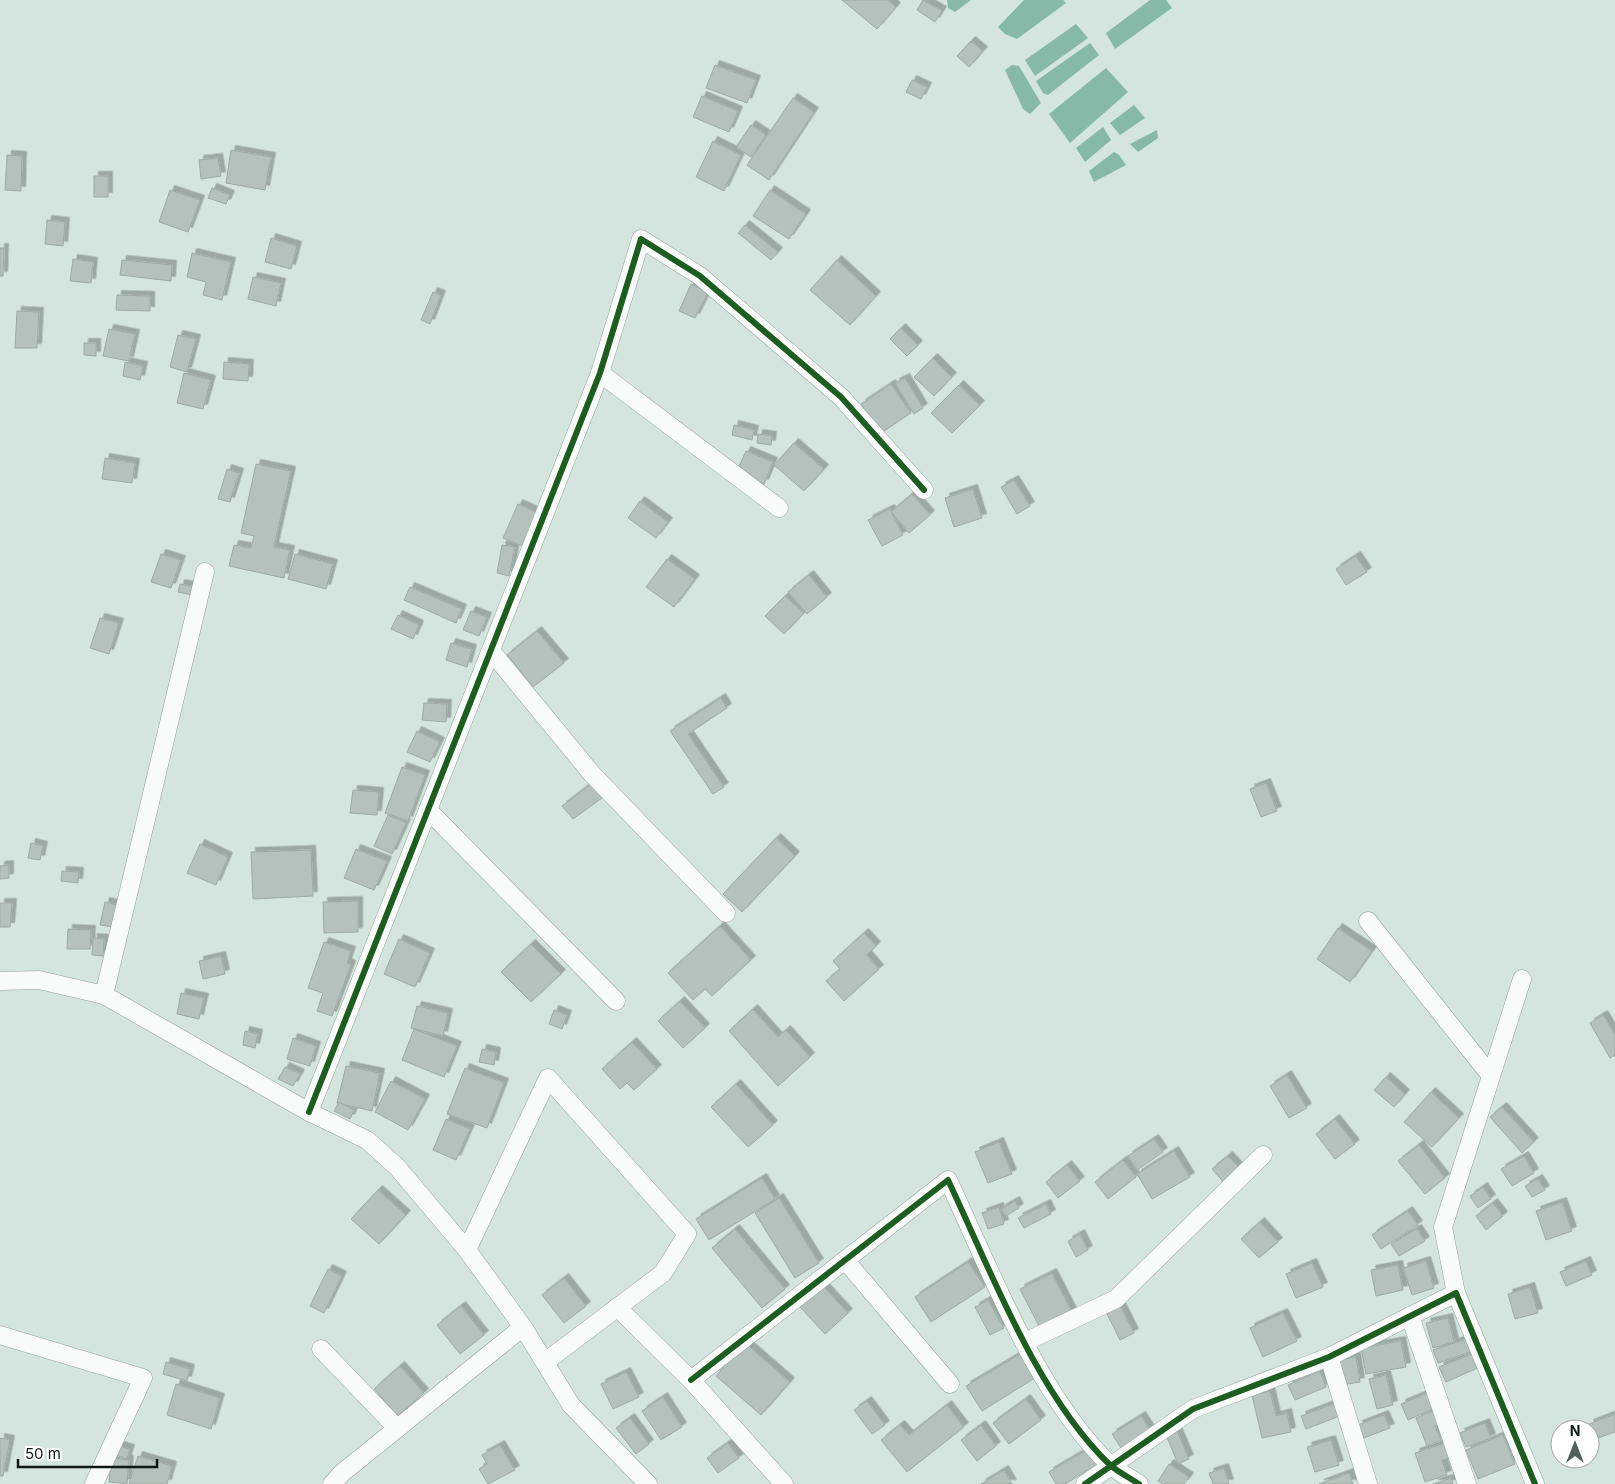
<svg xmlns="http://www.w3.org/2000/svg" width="1615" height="1484" font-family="Inter,sans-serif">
<defs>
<filter id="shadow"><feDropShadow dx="4.5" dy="-4.5" stdDeviation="0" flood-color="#0004"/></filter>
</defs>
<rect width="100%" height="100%" fill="#d4e5df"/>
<g fill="#87b9a8">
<polygon points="947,0 971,0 955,12 948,8"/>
<polygon points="1024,0 1063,0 1066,3 1017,39 1005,34 998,27"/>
<polygon points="1150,0 1166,0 1172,8 1115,49 1106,33"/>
<polygon points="1076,24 1088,38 1035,76 1025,60"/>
<polygon points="1090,43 1099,55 1048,95 1043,93 1036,81"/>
<polygon points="1012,65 1019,66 1041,103 1030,114 1023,109 1005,70"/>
<polygon points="1106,68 1128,92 1070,143 1049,114"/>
<polygon points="1134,105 1145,118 1120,135 1110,123"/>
<polygon points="1103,127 1111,140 1085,162 1076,148"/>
<polygon points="1157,130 1158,138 1138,152 1130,144"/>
<polygon points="1114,152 1119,155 1126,165 1094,182 1089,171"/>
</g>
<g fill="#b4c1bc" stroke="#9caaa5" filter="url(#shadow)">
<polygon points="842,0 888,0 896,7 877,29"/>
<polygon points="923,0 942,11 935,22 917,10"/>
<polygon points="971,41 983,51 969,67 957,56"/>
<polygon points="715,65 756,80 747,103 706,88"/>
<polygon points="912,80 927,87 921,99 906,92"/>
<polygon points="702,96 738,111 729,132 693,117"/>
<polygon points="793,98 814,112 769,180 747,165"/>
<polygon points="751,125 766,135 751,157 736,147"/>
<polygon points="713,141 741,155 724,191 696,177"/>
<polygon points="231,150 271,157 265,190 226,183"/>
<polygon points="7,155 22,156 21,191 5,190"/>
<polygon points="218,158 221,176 201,179 199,160"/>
<rect x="94" y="176" width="14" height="21"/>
<polygon points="212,188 230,195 226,204 208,198"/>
<polygon points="170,190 200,200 188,232 159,222"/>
<polygon points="770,190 806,214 789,239 753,216"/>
<polygon points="47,220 65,222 63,246 45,244"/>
<polygon points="745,225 778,252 771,260 738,233"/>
<polygon points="271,238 297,246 291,269 265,262"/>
<polygon points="0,248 4,248 3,276 0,276"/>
<polygon points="192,253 231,262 222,300 203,295 206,282 187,277"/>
<polygon points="73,259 93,262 91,283 70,281"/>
<polygon points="122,260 172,265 171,281 120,275"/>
<polygon points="837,260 876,296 850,325 810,290"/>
<polygon points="253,277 281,283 276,306 248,299"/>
<polygon points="691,284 708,292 695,318 679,311"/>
<polygon points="433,292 441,295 430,324 421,320"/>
<polygon points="117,295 150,296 150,311 116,310"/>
<polygon points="17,311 39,312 37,348 15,348"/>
<polygon points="901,328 918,345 907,356 890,339"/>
<polygon points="109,329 135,334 129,361 103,356"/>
<polygon points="178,335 196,339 187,372 170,367"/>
<polygon points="84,343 96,343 96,356 84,355"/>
<polygon points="933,358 952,377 934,396 914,377"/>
<polygon points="125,362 143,366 140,380 123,376"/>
<polygon points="224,362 249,364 248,381 223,379"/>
<polygon points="184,373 211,380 203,409 177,403"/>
<polygon points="905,378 923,408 914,414 895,383"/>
<polygon points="891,384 911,413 881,433 861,404"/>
<polygon points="959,385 980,405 952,433 931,413"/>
<polygon points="734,425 754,430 752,440 732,435"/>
<polygon points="758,434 772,436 771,445 757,443"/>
<polygon points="794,443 824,469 804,491 774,465"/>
<polygon points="746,451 773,462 764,484 736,473"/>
<polygon points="105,458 135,463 132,483 102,479"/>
<polygon points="256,464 291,471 274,547 290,550 284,578 229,566 234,545 251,548 254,536 241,533"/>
<polygon points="227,469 239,473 230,502 218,499"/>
<polygon points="1014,480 1030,506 1017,514 1001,487"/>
<polygon points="973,489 982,518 954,527 945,498"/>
<polygon points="912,494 930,515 909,533 891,512"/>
<polygon points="640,501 668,522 656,538 628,518"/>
<polygon points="518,504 538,513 523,546 503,538"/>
<polygon points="890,509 903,535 882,546 868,520"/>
<polygon points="502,545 515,547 509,576 497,573"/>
<polygon points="161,554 181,560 171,588 151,582"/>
<polygon points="295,554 333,564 326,589 288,579"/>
<polygon points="1356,556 1367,572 1346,585 1336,569"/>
<polygon points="667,559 695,579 674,607 646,587"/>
<polygon points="809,575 827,597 807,614 788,592"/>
<polygon points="180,584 194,587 192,595 178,592"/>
<polygon points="410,587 462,609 456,623 404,600"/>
<polygon points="785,596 804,613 784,634 765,616"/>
<polygon points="471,611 487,617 479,636 463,630"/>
<polygon points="398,615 419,625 413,639 391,629"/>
<polygon points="100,618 119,623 109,654 90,648"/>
<polygon points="537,631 564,663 533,687 507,655"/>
<polygon points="451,643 472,649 467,667 446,660"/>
<polygon points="721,698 727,708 688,734 724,787 713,794 670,731"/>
<polygon points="424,703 447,704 446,722 422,720"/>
<polygon points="417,731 440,742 430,762 407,752"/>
<polygon points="402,767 425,775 408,821 385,813"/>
<polygon points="1266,783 1277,811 1261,817 1250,789"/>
<polygon points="591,784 602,798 573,819 562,806"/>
<polygon points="353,790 379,792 377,815 350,813"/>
<polygon points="388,815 406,823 392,854 374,846"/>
<polygon points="776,838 795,856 742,912 723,894"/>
<polygon points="31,843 43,846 40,860 28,858"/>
<polygon points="200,844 228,857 216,885 187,873"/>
<polygon points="356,849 387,861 374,890 344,878"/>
<polygon points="311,850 313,896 253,899 251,852"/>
<polygon points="9,865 9,878 0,879 0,866"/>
<polygon points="62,871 79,872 78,883 61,881"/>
<polygon points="358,901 358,932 324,933 323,902"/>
<polygon points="105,902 118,905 113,927 100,925"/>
<polygon points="0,903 12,903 10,927 0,927"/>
<polygon points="720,926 751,960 712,996 705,989 693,1000 668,973"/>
<polygon points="1338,928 1372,951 1350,982 1317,959"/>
<polygon points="68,929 91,930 90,949 67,949"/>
<polygon points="864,933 876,946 867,955 879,969 844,1001 826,981 840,969 833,961"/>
<polygon points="93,938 104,939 103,956 92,955"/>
<polygon points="399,939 430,953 415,987 384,974"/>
<polygon points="324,942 351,951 347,963 351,965 332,1016 317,1011 323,993 308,988"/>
<polygon points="531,944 561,974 531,1002 501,972"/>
<polygon points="221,956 225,974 203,979 199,961"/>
<polygon points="181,993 204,998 199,1019 177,1014"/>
<polygon points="680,1001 705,1028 683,1048 658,1021"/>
<polygon points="417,1006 448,1013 443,1036 411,1028"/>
<polygon points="753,1009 778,1037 786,1030 810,1057 778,1086 729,1031"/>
<polygon points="554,1010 567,1015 562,1029 549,1024"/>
<polygon points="1603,1015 1615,1035 1615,1055 1610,1058 1590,1023"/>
<polygon points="414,1029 457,1046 444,1077 402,1060"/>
<polygon points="245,1031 258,1034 255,1048 243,1045"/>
<polygon points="293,1038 316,1046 310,1066 287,1059"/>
<polygon points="632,1042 657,1069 634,1090 627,1083 620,1089 602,1069"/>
<polygon points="482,1049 496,1052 494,1065 479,1062"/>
<polygon points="346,1066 380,1073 372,1111 337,1103"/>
<polygon points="285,1067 300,1074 293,1086 278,1079"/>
<polygon points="465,1068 504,1083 487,1128 447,1114"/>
<polygon points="1287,1075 1307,1108 1289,1118 1270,1086"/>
<polygon points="1386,1077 1405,1094 1394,1107 1374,1090"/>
<polygon points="391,1081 425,1099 408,1130 375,1112"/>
<polygon points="736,1084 773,1125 748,1147 711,1107"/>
<polygon points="1431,1092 1459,1118 1432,1147 1404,1122"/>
<polygon points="339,1102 354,1110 350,1119 334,1111"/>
<polygon points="1502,1107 1534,1142 1522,1153 1490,1117"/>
<polygon points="446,1119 470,1129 456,1160 433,1150"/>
<polygon points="1335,1119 1355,1144 1335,1159 1316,1134"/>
<polygon points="1154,1139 1163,1152 1137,1170 1128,1156"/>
<polygon points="999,1142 1012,1174 988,1183 975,1152"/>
<polygon points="1419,1145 1445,1178 1425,1194 1398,1161"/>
<polygon points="1174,1151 1190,1177 1152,1199 1137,1174"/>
<polygon points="1228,1156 1241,1170 1225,1184 1212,1169"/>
<polygon points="1524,1156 1534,1173 1512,1186 1501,1169"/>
<polygon points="1123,1160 1136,1177 1108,1199 1095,1182"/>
<polygon points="1067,1165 1080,1181 1058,1198 1046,1182"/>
<polygon points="762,1178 775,1199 709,1240 696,1219"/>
<polygon points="1538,1179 1545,1190 1532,1197 1525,1186"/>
<polygon points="1483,1187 1491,1199 1478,1208 1470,1196"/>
<polygon points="378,1190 406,1215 379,1244 351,1219"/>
<polygon points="779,1198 819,1263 795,1278 755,1213"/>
<polygon points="1015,1201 1019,1208 1006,1216 1001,1209"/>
<polygon points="1562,1202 1572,1231 1546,1240 1536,1211"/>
<polygon points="1493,1203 1503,1216 1486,1230 1476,1216"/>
<polygon points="1046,1204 1051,1214 1024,1228 1018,1218"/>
<polygon points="999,1207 1004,1224 988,1229 982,1213"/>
<polygon points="1408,1211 1418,1225 1381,1249 1372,1235"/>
<polygon points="1260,1222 1278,1242 1259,1258 1241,1239"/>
<polygon points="735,1229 785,1289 762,1308 712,1248"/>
<polygon points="1417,1229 1425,1241 1399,1256 1391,1244"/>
<polygon points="1080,1234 1088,1250 1076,1257 1068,1241"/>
<polygon points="1426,1261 1434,1288 1412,1295 1403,1268"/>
<polygon points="1586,1261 1592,1275 1566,1286 1560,1272"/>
<polygon points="968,1262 985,1287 931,1322 915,1297"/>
<polygon points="1312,1263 1323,1287 1296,1298 1286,1274"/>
<polygon points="1398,1265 1403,1290 1376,1296 1371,1270"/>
<polygon points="328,1269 342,1276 324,1313 310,1306"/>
<polygon points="1052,1273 1072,1312 1040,1328 1020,1289"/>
<polygon points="564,1278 586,1306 564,1323 542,1295"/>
<polygon points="823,1286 848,1313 825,1334 800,1307"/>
<polygon points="1530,1287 1538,1313 1515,1319 1508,1294"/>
<polygon points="988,1300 1004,1328 990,1335 975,1307"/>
<polygon points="1120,1305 1134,1333 1120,1340 1106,1312"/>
<polygon points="461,1306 484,1335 460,1354 437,1325"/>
<polygon points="1283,1313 1297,1341 1263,1357 1250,1328"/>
<polygon points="1448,1318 1454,1342 1433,1348 1426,1323"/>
<polygon points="1469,1338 1473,1351 1438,1363 1433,1350"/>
<polygon points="1401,1341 1406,1367 1366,1374 1361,1348"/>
<polygon points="744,1342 790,1382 761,1415 716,1376"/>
<polygon points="1474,1353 1480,1367 1446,1382 1439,1367"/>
<polygon points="1020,1354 1035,1378 982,1411 966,1386"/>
<polygon points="1356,1357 1360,1382 1342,1385 1338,1360"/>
<polygon points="166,1362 190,1369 187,1381 163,1374"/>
<polygon points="400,1366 424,1393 398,1416 374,1389"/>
<polygon points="1320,1371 1326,1387 1295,1400 1288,1385"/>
<polygon points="626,1372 639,1397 613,1409 601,1384"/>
<polygon points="1386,1375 1393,1405 1377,1409 1369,1379"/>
<polygon points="176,1384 220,1398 211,1429 167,1415"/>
<polygon points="1270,1391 1276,1416 1287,1413 1291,1432 1262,1438 1252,1395"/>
<polygon points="1430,1392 1437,1407 1408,1420 1401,1404"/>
<polygon points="663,1397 682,1427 661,1440 642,1411"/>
<polygon points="1026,1399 1041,1420 1009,1444 993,1423"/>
<polygon points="867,1401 885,1425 872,1434 854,1410"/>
<polygon points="1335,1403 1340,1416 1306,1429 1301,1416"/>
<polygon points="947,1405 964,1427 907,1472 881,1440 900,1425 909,1435"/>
<polygon points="1438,1409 1444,1422 1435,1426 1441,1440 1427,1446 1416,1418"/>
<polygon points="1615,1414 1615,1432 1595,1439 1589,1424"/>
<polygon points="1384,1415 1390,1428 1364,1438 1358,1425"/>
<polygon points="1141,1416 1150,1430 1121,1448 1112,1434"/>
<polygon points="630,1418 649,1444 636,1454 616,1428"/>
<polygon points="1485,1423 1491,1438 1466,1447 1460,1433"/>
<polygon points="981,1425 996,1446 977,1461 961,1440"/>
<polygon points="1177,1431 1189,1459 1178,1464 1166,1435"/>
<polygon points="1503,1435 1515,1464 1478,1479 1466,1450"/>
<polygon points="0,1438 10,1440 3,1476 0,1476"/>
<polygon points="1331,1440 1339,1465 1315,1472 1307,1447"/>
<polygon points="1448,1442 1453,1457 1442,1460 1447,1475 1425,1482 1415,1453"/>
<polygon points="728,1443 739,1458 718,1473 707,1458"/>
<polygon points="500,1445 515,1470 488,1484 479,1469 487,1464 482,1455"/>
<polygon points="119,1446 130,1449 127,1459 116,1455"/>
<polygon points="1090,1448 1100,1463 1065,1484 1056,1484 1049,1472"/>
<polygon points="138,1456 172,1466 167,1484 129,1484"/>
<polygon points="111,1458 129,1460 127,1484 109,1482"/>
<polygon points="1169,1464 1189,1477 1184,1484 1163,1484 1158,1481"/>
<polygon points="1224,1468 1229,1484 1213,1484 1209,1473"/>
<polygon points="1004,1470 1012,1484 981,1484"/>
<polygon points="1349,1473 1353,1484 1319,1484"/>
<polygon points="1451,1478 1453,1484 1433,1484"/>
</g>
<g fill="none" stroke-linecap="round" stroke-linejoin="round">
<defs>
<g id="minor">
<polyline points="600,373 779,508"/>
<polyline points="491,651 592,774 726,913"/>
<polyline points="428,810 616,1001"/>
<polyline points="1368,921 1491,1076"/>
<polyline points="0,981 39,980 104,995 309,1112 367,1140 397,1167 467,1250 523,1327"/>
<polyline points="104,995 205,572"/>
<polyline points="309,1112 600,373 641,239 700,276 841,397 924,490"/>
<polyline points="467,1250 548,1078 687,1234 663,1273 545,1362"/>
<polyline points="845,1260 950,1384"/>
<polyline points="1456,1293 1443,1227 1522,979"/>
<polyline points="617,1307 691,1380 784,1484"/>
<polyline points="1410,1316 1467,1484"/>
<polyline points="0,1335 143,1378 94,1484"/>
<polyline points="1025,1342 1116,1299 1263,1155"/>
<polyline points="321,1349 397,1428"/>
<polyline points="1329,1357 1368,1484"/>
<path d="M691 1380 948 1180C991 1271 1037 1395 1110 1465 1118 1472 1130 1478 1139 1484"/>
<polyline points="332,1484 342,1473 523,1327 571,1405 648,1484"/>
<polyline points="1085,1484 1193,1409 1329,1357 1456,1293 1535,1484"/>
</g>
</defs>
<use href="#minor" stroke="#93a09b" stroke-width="19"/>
<use href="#minor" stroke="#f9fbfa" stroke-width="18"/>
<defs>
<g id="cycleway">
<polyline points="309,1112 600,373 641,239 700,276 841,397 924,490"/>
<path d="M691 1380 948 1180C991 1271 1037 1395 1110 1465 1118 1472 1130 1478 1139 1484"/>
<polyline points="1085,1484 1193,1409 1329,1357 1456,1293 1535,1484"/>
</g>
</defs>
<use href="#cycleway" stroke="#fff" stroke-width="9"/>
<use href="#cycleway" stroke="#1b5e20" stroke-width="6"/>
</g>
<g transform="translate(1575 1444)"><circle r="24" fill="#ffffff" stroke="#9fa3a1"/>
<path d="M0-4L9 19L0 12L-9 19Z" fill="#53605c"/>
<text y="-8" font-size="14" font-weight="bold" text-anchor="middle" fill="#0e1815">N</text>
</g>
<path d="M18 1459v8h139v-8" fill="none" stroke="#0e1815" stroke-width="2.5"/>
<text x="25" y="1459" font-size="15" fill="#0e1815" stroke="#ffffff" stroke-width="4" paint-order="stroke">50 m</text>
</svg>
